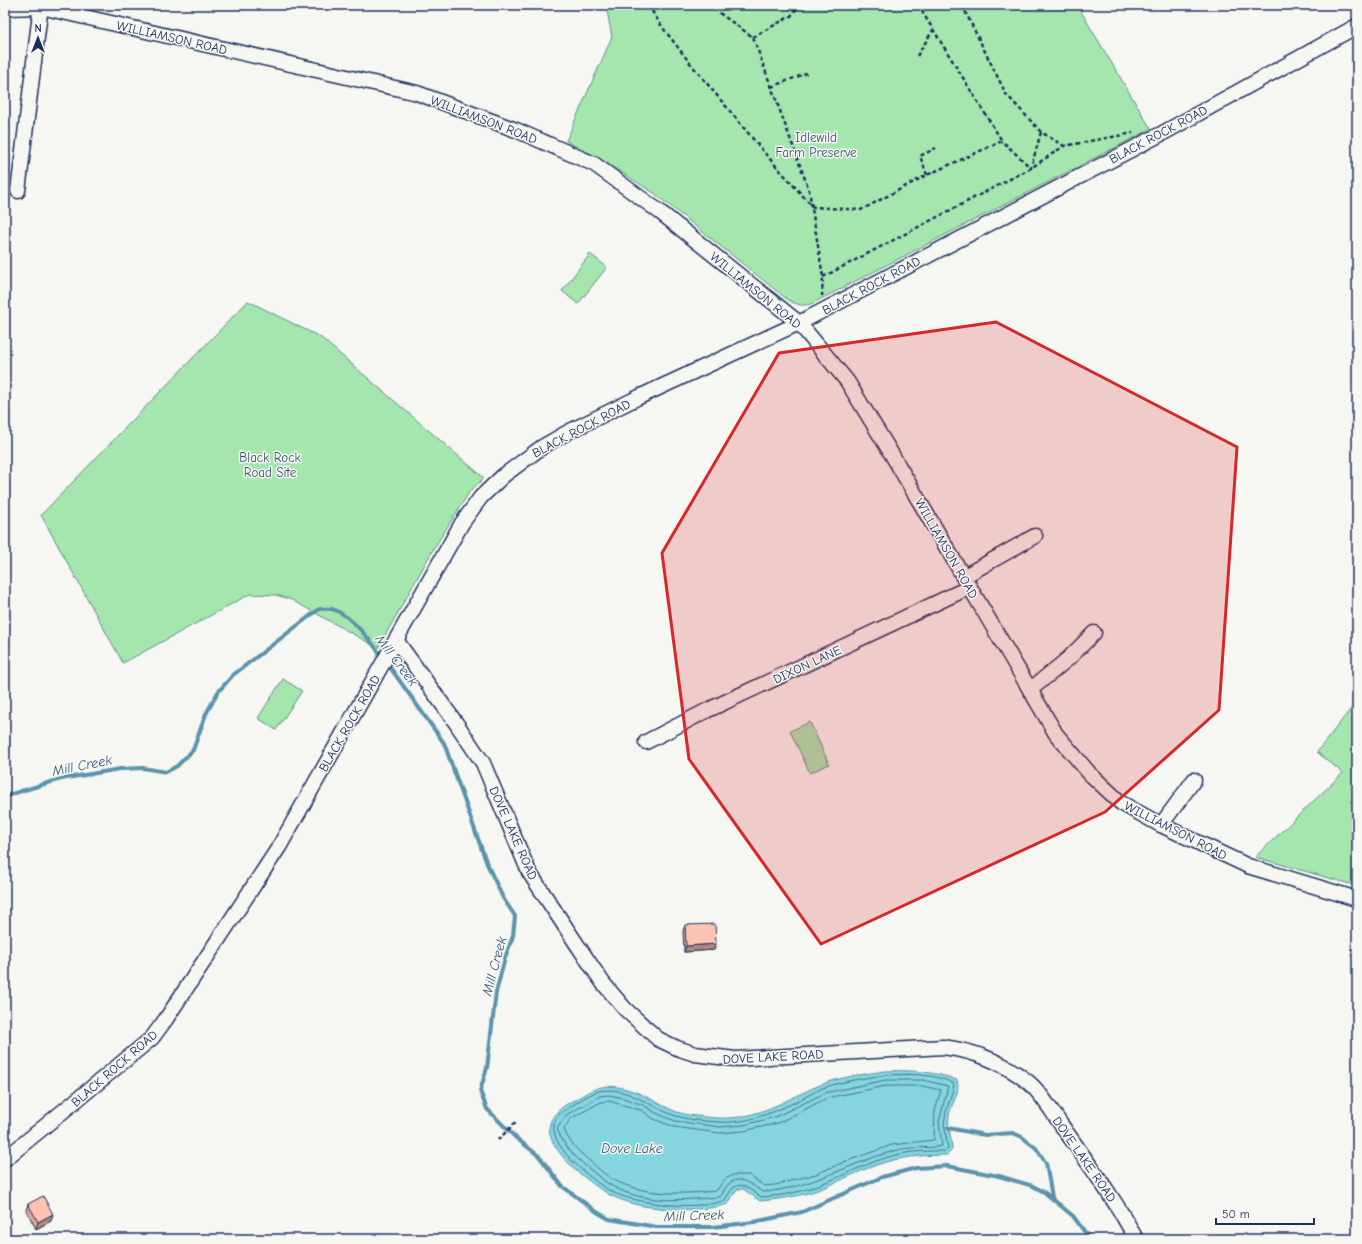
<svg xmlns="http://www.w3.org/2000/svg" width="1362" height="1244" font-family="'Comic Neue',sans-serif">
<rect width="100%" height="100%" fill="#f6f6f2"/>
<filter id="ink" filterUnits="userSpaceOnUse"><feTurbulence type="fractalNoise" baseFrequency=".025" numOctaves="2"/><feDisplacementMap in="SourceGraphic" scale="8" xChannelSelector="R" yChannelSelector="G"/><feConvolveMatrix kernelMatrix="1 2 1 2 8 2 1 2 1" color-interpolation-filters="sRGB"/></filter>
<g filter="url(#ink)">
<g fill="#a5e6af" stroke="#608a86">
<path d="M606 5H1077L1151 129 813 303C804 307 797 305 788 300L654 193 605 162 566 141 612 37Z"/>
<polygon points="590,254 607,267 578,304 562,291"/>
<polygon points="248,301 320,337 484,478 470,491 434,548 378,648 292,600 276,595 250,594 123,663 41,515"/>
<polygon points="283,679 302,691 276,730 258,718"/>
<polygon points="1357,701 1357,886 1255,857 1343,773 1317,752"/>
<polygon points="810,722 829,764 810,773 790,731"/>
</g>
<path fill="#84d5de" stroke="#5a93ab" d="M885 1071C910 1070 933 1071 957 1080 961 1093 951 1103 949 1116 947 1128 952 1138 952 1150L947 1155C930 1155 914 1156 898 1159 872 1164 847 1178 823 1188 803 1196 781 1199 760 1201L743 1189H737L728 1204C704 1212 663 1210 638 1205 629 1203 618 1199 610 1195 589 1183 535 1143 553 1117 559 1108 567 1104 576 1099 583 1095 590 1090 598 1088 613 1083 633 1090 647 1097 657 1102 666 1108 677 1112 689 1116 705 1117 718 1118 758 1120 786 1099 820 1085 840 1077 864 1074 885 1071Z"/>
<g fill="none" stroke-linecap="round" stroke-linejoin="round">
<g stroke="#457191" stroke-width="1">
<path d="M885 1075C908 1074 932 1073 953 1083L954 1086 946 1112 944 1123 948 1149 945 1151C928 1151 912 1151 896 1155 870 1161 846 1175 821 1184 802 1192 781 1196 761 1197 743 1185 737 1177 725 1200 700 1211 636 1204 612 1192 592 1181 528 1132 565 1110 575 1104 588 1094 599 1091 627 1085 651 1108 676 1116 689 1120 704 1121 718 1122 743 1124 771 1114 793 1103 803 1099 813 1092 823 1088 843 1081 865 1078 885 1075Z"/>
<path d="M886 1080H923L948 1086 939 1122 942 1146C927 1149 909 1146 894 1151 849 1163 810 1189 762 1192 752 1185 737 1172 726 1187 723 1191 723 1195 719 1197 685 1200 645 1204 614 1187 604 1182 596 1174 587 1167 574 1156 563 1145 557 1129L566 1115 600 1096 609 1095 624 1098 643 1105 656 1113 675 1121 720 1127 744 1125 775 1117 825 1093Z"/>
<path d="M886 1086H922L941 1090 935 1111 934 1140 892 1145 844 1162 816 1174 775 1185 764 1186 749 1175H733L725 1179 716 1191C683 1194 649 1196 618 1182 608 1178 599 1169 591 1162 580 1153 569 1143 564 1129L570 1119 601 1102 609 1101 641 1110 654 1119 674 1127 719 1133 744 1131 778 1123 827 1098Z"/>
</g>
<g stroke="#5a93ab" stroke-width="4">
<polyline points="387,663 444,743 487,864 503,898 515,916 513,936 505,958 496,992 487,1068 480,1091 487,1109 516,1138 539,1156 562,1186 597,1212 609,1219 657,1227 713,1227 754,1222 802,1212 882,1177 916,1168 947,1166 999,1176 1033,1186 1044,1192 1073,1216 1090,1239"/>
<path d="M5 796 61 779 120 769 143 768 166 772 177 766 193 750 206 714 218 692 233 675 319 609C324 609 330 608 335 610 352 617 373 643 383 658"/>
<polyline points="948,1128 985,1135 1013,1133 1022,1137 1036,1148 1046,1163 1052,1197"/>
</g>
<defs>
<g id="minor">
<polyline points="5,8 41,7 417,93 516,130 594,164 660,212 799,323 847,381 888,448 1056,734 1090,774 1121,803 1161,825 1248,866 1357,899"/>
<polyline points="18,191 41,5"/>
<polyline points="963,577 1035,536"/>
<path d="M396 640 456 723 483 763 529 872 576 943 603 983 625 1009 658 1039 677 1048 695 1054 735 1059 943 1047C975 1051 1001 1061 1027 1081 1041 1092 1052 1112 1062 1126 1088 1163 1115 1199 1136 1239"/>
<polyline points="1030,690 1069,658 1094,633"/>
<polyline points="646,742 706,711 970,587"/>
<polyline points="1161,825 1194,780"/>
<polyline points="5,1159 152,1038 166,1019 279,847 462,523 481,497 503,476 542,447 568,432 639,397 799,323 1163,133 1357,26"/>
</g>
</defs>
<use href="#minor" stroke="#1b2f5e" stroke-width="17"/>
<g stroke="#1b2f5e" stroke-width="2.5" stroke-dasharray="4 3" stroke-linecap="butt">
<polyline points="648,5 663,28 690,63 768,157 813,207 861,210 927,175 1002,141 1031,168 1041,132"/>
<polyline points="708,5 753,37 809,190 823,277 822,296"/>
<polyline points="918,5 1002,141"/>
<polyline points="962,5 1006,94 1041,132 1064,146"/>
<polyline points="753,37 791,16 799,5"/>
<polyline points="917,56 933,30"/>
<polyline points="771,87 807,73"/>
<polyline points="927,175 920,156 936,148"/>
<polyline points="823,277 1031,168 1064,146 1133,133"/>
<polyline points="498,1140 517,1121"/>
</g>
<use href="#minor" stroke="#f6f6f2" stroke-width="14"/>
</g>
<g fill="#daa99a" stroke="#1b2f5e">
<polygon points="685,925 716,944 714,950 684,952 683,931"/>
<polygon points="28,1204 51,1221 36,1229 26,1210"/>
</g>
<g fill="#b2897d" stroke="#1b2f5e">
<polygon points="716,944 714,950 684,952 686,946"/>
<polygon points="53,1214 51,1221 36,1229 38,1222"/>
</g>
<g fill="#fec4b3" stroke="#1b2f5e">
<polygon points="715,924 716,944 686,946 685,925"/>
<polygon points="43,1196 53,1214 38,1222 28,1204"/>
</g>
</g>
<path fill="#d62828" fill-opacity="0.2" stroke="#d62828" stroke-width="3" stroke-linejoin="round" d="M996 322 1237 447 1219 710 1105 812 821 944 689 759 662 553 779 353Z"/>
<g text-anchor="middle" stroke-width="3" stroke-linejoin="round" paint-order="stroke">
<g font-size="13" fill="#1b2f5e" stroke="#f6f6f2">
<text transform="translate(172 37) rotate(13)" y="5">WILLIAMSON ROAD</text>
<text transform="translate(484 119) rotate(21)" y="5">WILLIAMSON ROAD</text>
<text transform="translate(1158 134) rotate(-28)" y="5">BLACK ROCK ROAD</text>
<text transform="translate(871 285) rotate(-28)" y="5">BLACK ROCK ROAD</text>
<text transform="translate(756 290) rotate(39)" y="5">WILLIAMSON ROAD</text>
<text transform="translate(581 428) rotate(-28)" y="5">BLACK ROCK ROAD</text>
<text transform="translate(947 548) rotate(60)" y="5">WILLIAMSON ROAD</text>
<text transform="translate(807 664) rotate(-25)" y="5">DIXON LANE</text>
<text transform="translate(349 723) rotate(-60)" y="5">BLACK ROCK ROAD</text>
<text transform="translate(1176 830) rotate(27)" y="5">WILLIAMSON ROAD</text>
<text transform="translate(514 833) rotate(66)" y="5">DOVE LAKE ROAD</text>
<text transform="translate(773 1056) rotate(-3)" y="5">DOVE LAKE ROAD</text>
<text transform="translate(114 1068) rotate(-41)" y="5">BLACK ROCK ROAD</text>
<text transform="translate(1085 1159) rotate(55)" y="5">DOVE LAKE ROAD</text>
</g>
<g font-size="13" fill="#37546e" stroke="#f6f6f2">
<text x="816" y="142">Idlewild<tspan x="816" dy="15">Farm Preserve</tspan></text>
<text x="270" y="462">Black Rock<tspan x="270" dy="15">Road Site</tspan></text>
</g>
<g font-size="14" font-style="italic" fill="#35587e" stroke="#f6f6f2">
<text transform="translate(397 660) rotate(53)" y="5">Mill Creek</text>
<text transform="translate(82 765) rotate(-11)" y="5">Mill Creek</text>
<text transform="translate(494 966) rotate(-75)" y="5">Mill Creek</text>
<text x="632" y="1153">Dove Lake</text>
<text transform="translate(694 1215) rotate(-2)" y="5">Mill Creek</text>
</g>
</g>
<rect width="1362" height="1244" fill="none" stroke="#f6f6f2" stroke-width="20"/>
<rect x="10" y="10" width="1342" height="1224" fill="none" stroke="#1b2f5e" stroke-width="1.5" filter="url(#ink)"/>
<g transform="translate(38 38)" stroke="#f6f6f2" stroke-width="3" paint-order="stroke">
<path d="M0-3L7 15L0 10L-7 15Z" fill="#1b2f5e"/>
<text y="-6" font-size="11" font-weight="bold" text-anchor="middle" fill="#1b2f5e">N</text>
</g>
<path d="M1216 1218v6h98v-6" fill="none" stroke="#1b2f5e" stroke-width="2"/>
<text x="1222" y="1218" font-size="12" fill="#1b2f5e" stroke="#f6f6f2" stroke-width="3" paint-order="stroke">50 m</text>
</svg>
